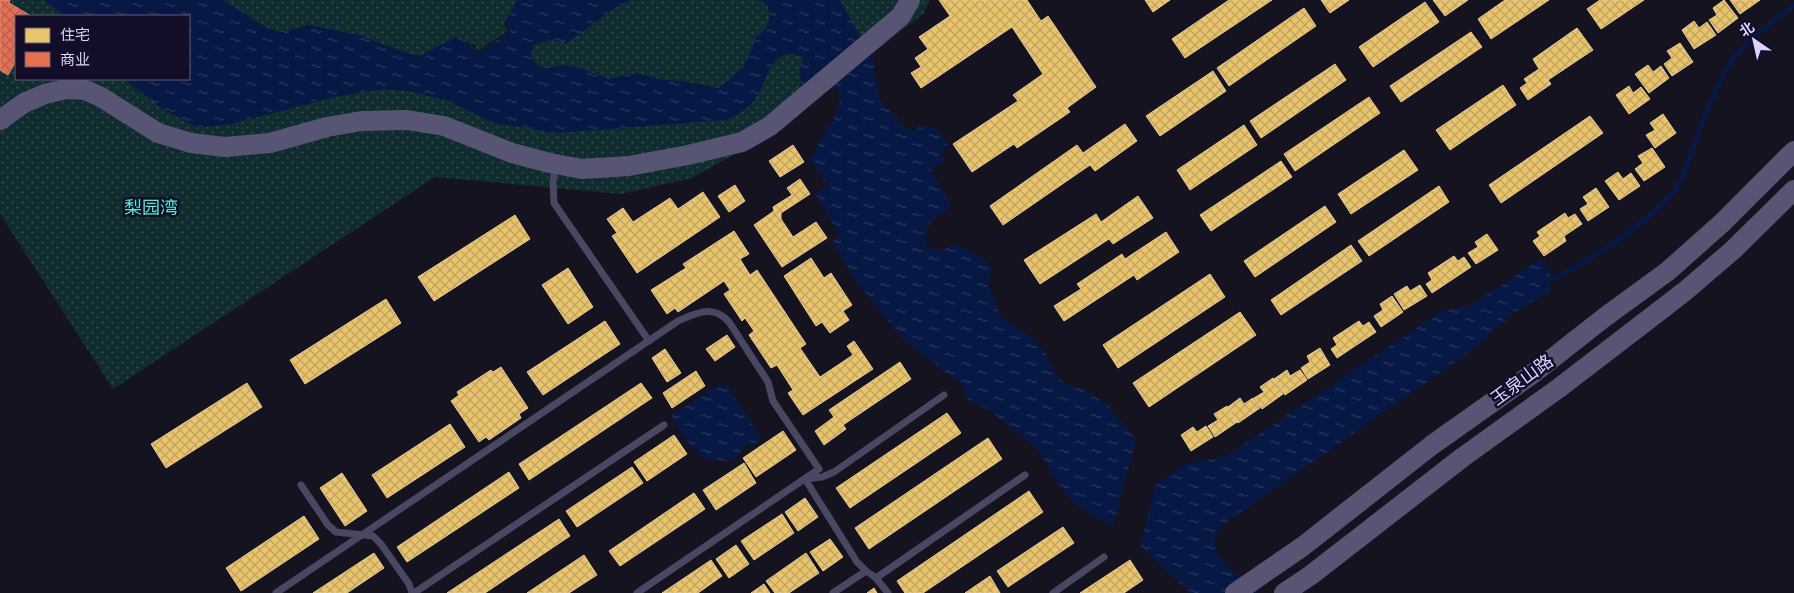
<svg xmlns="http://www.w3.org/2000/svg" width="1794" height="593" font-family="'Alegreya Sans','Noto Sans SC',sans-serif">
<defs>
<pattern id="park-dots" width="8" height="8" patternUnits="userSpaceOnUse" patternTransform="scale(1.25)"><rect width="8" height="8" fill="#102c2f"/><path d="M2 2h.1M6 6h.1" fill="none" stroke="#324a4e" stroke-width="1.8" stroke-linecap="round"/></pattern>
<pattern id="water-ripples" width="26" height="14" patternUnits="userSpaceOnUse" patternTransform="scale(1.25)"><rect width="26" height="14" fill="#071844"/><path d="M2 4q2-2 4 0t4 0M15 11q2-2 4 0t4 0" fill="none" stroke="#2b3960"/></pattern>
<pattern id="homes-cross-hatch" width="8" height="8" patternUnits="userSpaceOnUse" patternTransform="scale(1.25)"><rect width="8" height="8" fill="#e9c46a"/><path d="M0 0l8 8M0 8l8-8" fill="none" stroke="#bfa362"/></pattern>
<pattern id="shops-cross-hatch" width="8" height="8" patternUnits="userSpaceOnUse" patternTransform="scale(1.25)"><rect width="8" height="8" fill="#e76f51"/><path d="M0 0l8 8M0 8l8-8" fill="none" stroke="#b66150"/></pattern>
</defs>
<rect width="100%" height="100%" fill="#161321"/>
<path fill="url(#park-dots)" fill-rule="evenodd" d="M0 0H930L924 13 764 138 692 178 621 194 435 177 113 389 0 214ZM16 16H189V79H16Z"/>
<g fill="url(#water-ripples)">
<path d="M43 0H223L270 30 282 32 308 25 359 35 409 54 420 56 456 37 467 41 477 54 511 31 505 22 517 0H631L615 8 567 43 550 40 534 45 531 56 537 65 548 68 563 65 578 67 609 79 635 73 663 80 681 81 718 88C735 77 752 60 754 39 768 28 771 24 768 6L759 0H840L873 60 880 99 905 128 913 130 924 125 937 129 949 146 940 153 945 161 930 169 952 206C935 217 923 224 926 247L943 250 955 244 980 256 993 271 987 281 999 314 1010 323 1033 338 1044 351 1056 374 1064 383 1086 391 1108 405 1136 439 1113 527 1073 503 1056 480 1038 449 992 412 968 400 962 384 921 354 899 335 856 281 832 242 839 235 816 194 827 185 810 159 836 113 841 97 838 89 801 87 800 69 803 57C798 56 792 53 787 54 767 59 765 89 752 103 745 111 735 116 726 120L557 133 494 123 448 101 409 91 384 89 335 97 231 124 198 128 162 109 124 79H189V16H63L59 11Z"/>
<polygon points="1540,259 1550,273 1550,291 1513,313 1474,349 1223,525 1214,538 1218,556 1257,593 1190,593 1140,546 1156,484 1183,465 1226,456 1442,311 1470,306"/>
<path d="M718 385 728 387 761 437C757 447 751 443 744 446 741 449 741 453 738 456 735 459 728 460 724 461 695 463 685 436 671 416Z"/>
</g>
<polygon fill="#161321" points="505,22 511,31 477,54 471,45 473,43 478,51 508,31 503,23"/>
<g fill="url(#homes-cross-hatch)" stroke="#e5c897">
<polygon points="939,0 1027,0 1041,21 1048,16 1096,87 1067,108 1070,112 1017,148 1014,144 972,172 953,144 1018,101 1013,95 1043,74 1012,27 921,88 911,73 921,67 915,58 928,49 919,37 950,16"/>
<polygon points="1145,0 1170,0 1153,12"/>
<polygon points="1229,0 1272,0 1185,58 1172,39"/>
<polygon points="1321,0 1349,0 1330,13"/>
<polygon points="1433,0 1468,0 1445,16"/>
<polygon points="1505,0 1549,0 1491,39 1478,19"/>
<polygon points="1600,0 1644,0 1601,29 1587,9"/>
<polygon points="1724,0 1738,18 1718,33 1709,20 1717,15 1713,8"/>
<polygon points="1730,0 1760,0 1740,14"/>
<polygon points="1425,2 1439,22 1373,67 1359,47"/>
<polygon points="1304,8 1316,26 1229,86 1217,68"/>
<polygon points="1694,21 1699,28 1707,22 1716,35 1694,49 1682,30"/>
<polygon points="1577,28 1593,50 1548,80 1551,84 1528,100 1520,88 1527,83 1524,79 1539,69 1533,59"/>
<polygon points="1471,32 1482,47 1401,102 1390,86"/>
<polygon points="1680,43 1693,62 1672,76 1664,64 1672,58 1667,51"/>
<polygon points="1335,64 1346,80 1261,138 1250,121"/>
<polygon points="1648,65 1653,72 1661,66 1669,78 1649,93 1635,74"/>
<polygon points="1213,71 1226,91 1160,136 1146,116"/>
<polygon points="1503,85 1516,105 1450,150 1436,130"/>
<polygon points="1629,86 1633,93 1641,87 1650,99 1629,114 1616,95"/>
<polygon points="1369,97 1380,113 1295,171 1284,154"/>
<polygon points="1663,114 1676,133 1655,148 1646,135 1655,130 1650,123"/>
<polygon points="1590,116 1603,133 1501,203 1489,185"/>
<polygon points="1125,124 1137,141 1095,171 1090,165 1003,225 990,206 1077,145 1083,153"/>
<polygon points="1244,125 1257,145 1190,190 1177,170"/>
<polygon points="793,145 804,162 780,177 769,161"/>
<polygon points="1652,148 1665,167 1644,181 1635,169 1643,163 1638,156"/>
<polygon points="1404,150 1418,170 1351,214 1338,194"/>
<polygon points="1281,161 1292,177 1211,231 1200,215"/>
<polygon points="1618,172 1623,179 1631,173 1640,186 1619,200 1605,181"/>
<polygon points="800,179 810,194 781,213 781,219 793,237 816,222 827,238 782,267 754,225 774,211 773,207 792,195 787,188"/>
<polygon points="735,185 745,201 729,212 718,196"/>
<polygon points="1439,186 1449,202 1369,256 1358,241"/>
<polygon points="1596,188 1609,207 1588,221 1580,209 1588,204 1583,197"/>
<polygon points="703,192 720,217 637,273 612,236 617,233 607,219 623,208 633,222 670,198 678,209"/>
<polygon points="1138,196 1153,218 1113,244 1109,239 1040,284 1024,260 1096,214 1101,222"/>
<polygon points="1325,206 1336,222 1255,277 1244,261"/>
<polygon points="1565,213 1568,218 1575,214 1582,224 1564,236 1566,241 1544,256 1533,241 1540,236 1537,232"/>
<polygon points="515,215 530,239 434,301 418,277"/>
<polygon points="734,231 749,254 740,259 750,275 757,270 806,344 800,348 820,377 853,355 847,346 854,341 873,369 803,415 788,393 793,390 777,365 771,368 749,335 754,331 745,318 742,321 724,294 730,290 724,281 678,312 675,308 667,314 651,290 686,268 683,264"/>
<polygon points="1166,232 1179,252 1137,280 1134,275 1064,321 1054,306 1081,289 1077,284 1122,254 1125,259"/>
<polygon points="1487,234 1498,250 1476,264 1468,253 1478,247 1475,242"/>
<polygon points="1351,245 1362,261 1281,315 1271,300"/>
<polygon points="1454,256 1458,261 1464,257 1471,267 1432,293 1426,284 1432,280 1428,273"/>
<polygon points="811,258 824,278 831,273 852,305 843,311 849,320 830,333 822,322 816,326 784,276"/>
<polygon points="568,268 593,307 568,324 542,285"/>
<polygon points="1210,274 1225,297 1118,368 1103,345"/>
<polygon points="1420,285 1427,296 1404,310 1394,294 1407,286 1410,291"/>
<polygon points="1392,296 1403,312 1381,327 1374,316 1383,310 1380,304"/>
<polygon points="386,299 401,323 305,384 290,360"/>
<polygon points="1240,312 1256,335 1149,407 1133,383"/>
<polygon points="605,321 620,344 543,395 527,372"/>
<polygon points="1359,321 1363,326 1369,322 1376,332 1337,358 1331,349 1337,345 1333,338"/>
<polygon points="727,335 735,347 715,361 706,349"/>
<polygon points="1320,348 1330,365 1308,379 1301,368 1310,362 1307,356"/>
<polygon points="665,349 681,373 667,382 652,358"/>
<polygon points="900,362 911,379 843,425 846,429 824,445 815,431 834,417 829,410"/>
<polygon points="501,367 528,408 519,414 521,418 489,440 486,437 479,442 451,401 459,395 457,392 491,370 493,372"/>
<polygon points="1287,370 1290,376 1300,370 1307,380 1285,395 1274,379"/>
<polygon points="696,371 705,386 672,408 663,393"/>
<polygon points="1273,378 1283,394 1262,409 1254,398 1264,392 1260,387"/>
<polygon points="247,383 262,407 166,468 151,444"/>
<polygon points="641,383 652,398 529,480 519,464"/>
<polygon points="1240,398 1244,404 1253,398 1260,408 1238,423 1228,407"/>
<polygon points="1227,406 1237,422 1215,437 1208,426 1218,420 1214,414"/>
<polygon points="947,413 961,433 850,508 836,488"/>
<polygon points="450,424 465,447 387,498 372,475"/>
<polygon points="1206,426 1213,437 1191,451 1181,435 1193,427 1197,432"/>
<polygon points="783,431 796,450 756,477 743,458"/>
<polygon points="674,435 687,454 647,481 634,462"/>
<polygon points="988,438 1002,459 869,549 855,528"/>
<polygon points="744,463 756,483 716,510 703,490"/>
<polygon points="632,467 643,483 577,527 566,511"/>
<polygon points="509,472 519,488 407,562 397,547"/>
<polygon points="342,473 367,511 345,526 320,488"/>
<polygon points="1029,491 1043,512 923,593 905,593 897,581"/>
<polygon points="694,493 705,509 620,566 609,551"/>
<polygon points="805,498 818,517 798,531 785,512"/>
<polygon points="782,514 794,533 754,560 741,541"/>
<polygon points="304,516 319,539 241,591 226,568"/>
<polygon points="559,519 570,536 485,593 447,593"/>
<polygon points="1063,527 1074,543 1008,587 997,571"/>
<polygon points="830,539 843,557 823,571 810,552"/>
<polygon points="736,545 749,564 729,578 716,559"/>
<polygon points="374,553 384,568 347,593 313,593"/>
<polygon points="806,553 819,573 789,593 775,593 766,581"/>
<polygon points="584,555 597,575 569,593 527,593"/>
<polygon points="711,560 722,576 698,593 662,593"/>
<polygon points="1130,560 1143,580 1124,593 1080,593"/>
<polygon points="990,576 1000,593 965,593"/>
<polygon points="764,584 770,593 751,593"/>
<polygon points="874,588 877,593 867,593"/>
</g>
<polygon fill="url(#shops-cross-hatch)" stroke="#e38d85" points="0,0 10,0 9,3 31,16 16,16 16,61 8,75 0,70"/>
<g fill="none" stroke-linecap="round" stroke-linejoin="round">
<path stroke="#071844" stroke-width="5" d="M1550 280C1585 264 1660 217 1679 183 1689 165 1695 142 1702 123 1712 99 1722 71 1739 52 1755 34 1775 20 1794 5"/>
<g stroke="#4a4762" stroke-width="7">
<polyline points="556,165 553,181 554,203 649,341"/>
<polyline points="301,485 328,525 336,532 373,536 381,544 409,584 412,593"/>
<polyline points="876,578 1025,475"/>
<path d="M276 593 678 321C697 313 713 304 729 322L768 382 773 401 819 469 637 593"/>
<polyline points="414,593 664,425"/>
<polyline points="833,593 866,571"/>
<polyline points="888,593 876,578 866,571 857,562 805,479 822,477 834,472 944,395"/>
<polyline points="1053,593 1104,557"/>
</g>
<g stroke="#585474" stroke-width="20">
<polyline points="0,120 24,103 45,94 66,89 85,90 101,97 158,133 191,143 225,147 270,143 327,127 362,121 407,120 444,126 512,153 550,163 582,169 629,166 688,155 742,142 770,126 901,16 910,0"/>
<polyline points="1235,593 1302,547 1432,445 1535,372 1605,317 1668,271 1722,223 1794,151"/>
<polyline points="1284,593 1311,575 1463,457 1559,388 1684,292 1733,250 1794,190"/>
</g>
</g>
<g text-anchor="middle" stroke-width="5" stroke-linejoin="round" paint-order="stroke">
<g font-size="18" fill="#54e9cf" stroke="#130d27">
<text x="151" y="214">梨园湾</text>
</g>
<g font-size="18" fill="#dbd3ff" stroke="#130d27">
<text transform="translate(1522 380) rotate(-36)" y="6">玉泉山路</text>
</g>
</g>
<rect x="15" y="15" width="175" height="65" fill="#130d27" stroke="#635c7d"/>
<rect x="25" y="28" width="25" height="15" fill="#e9c46a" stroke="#635c7d"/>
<text x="60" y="40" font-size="15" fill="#dbd3ff">住宅</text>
<rect x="25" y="52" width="25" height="15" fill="#e76f51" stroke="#635c7d"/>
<text x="60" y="65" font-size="15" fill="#dbd3ff">商业</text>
<g transform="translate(1754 40) rotate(326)" stroke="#130d27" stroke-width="4" paint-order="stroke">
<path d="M0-4L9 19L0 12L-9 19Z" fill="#dbd3ff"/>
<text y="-8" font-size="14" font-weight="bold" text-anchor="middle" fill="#dbd3ff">北</text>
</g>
</svg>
